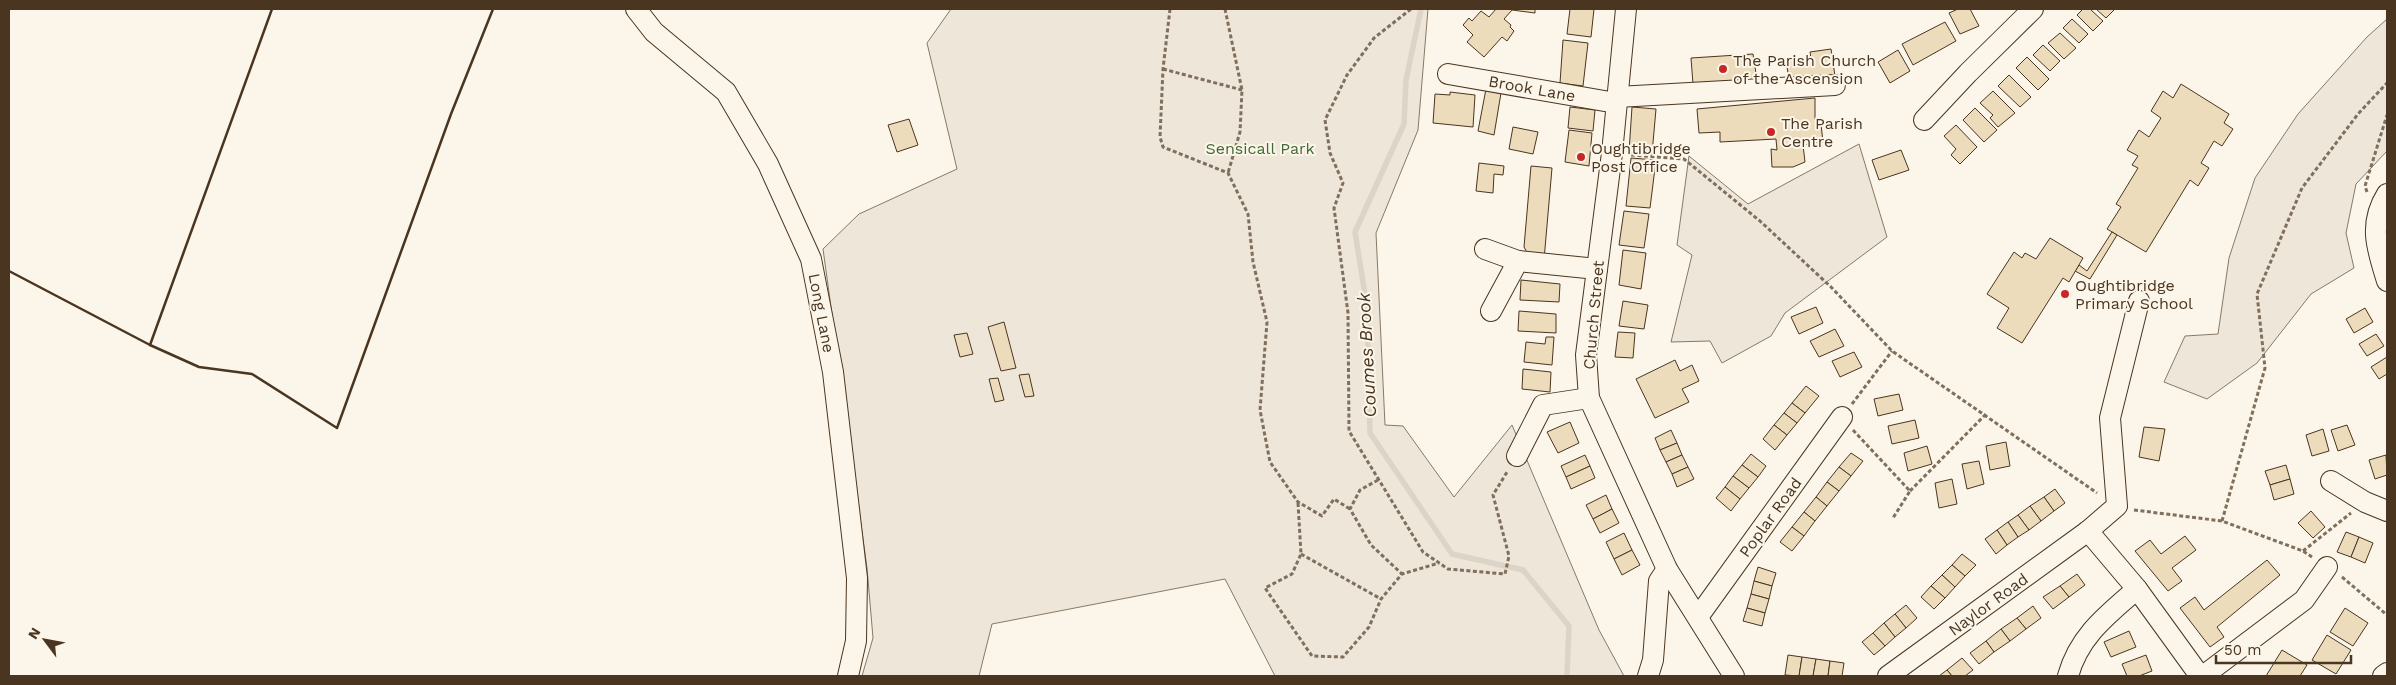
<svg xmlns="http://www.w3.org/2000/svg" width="2396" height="685" font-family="'Work Sans',sans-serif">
<rect width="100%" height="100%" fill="#fbf6e9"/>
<g fill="#ede6d9" stroke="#887966">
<polygon points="951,9 1428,9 1418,130 1376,233 1385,425 1403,426 1454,497 1512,425 1599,630 1624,676 1275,676 1225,579 992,624 979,676 862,676 873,638 867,568 823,249 859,214 957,169 927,43"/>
<polygon points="2387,19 2387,151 2356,184 2346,233 2354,268 2311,294 2257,363 2207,399 2164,382 2185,336 2218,334 2229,258 2255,178 2298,114 2367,37"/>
<polygon points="1859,144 1887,237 1785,313 1771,336 1722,363 1710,341 1671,342 1692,255 1677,245 1689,156 1748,204"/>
</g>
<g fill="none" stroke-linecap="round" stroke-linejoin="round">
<polyline stroke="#dcd4c6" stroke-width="5.5" points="1421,9 1406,80 1404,124 1355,232 1367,307 1370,433 1452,554 1523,570 1569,626 1567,676"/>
</g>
<g fill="#ecdcbc" stroke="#4a3520">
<polygon points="1496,9 1535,9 1535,13 1512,10 1504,19 1511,25 1510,27 1514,31 1507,41 1502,37 1484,57 1467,42 1473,35 1463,25 1469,18 1472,21 1481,11 1489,17"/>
<polygon points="1570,9 1594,9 1591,37 1567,34"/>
<polygon points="1958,9 1970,9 1979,26 1960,34 1949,13"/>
<polygon points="2083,9 2090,9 2103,21 2093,31 2077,15"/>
<polygon points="2096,9 2115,9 2106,18"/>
<polygon points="2072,19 2088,34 2079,43 2063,28"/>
<polygon points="1945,22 1956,41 1913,65 1902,44"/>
<polygon points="2060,33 2076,48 2064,59 2048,43"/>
<polygon points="1563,40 1588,43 1583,86 1560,83"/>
<polygon points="2043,45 2060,61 2050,71 2033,55"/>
<polygon points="1831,49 1835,76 1789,80 1786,60 1811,59 1810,52"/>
<polygon points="1898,50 1910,71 1890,83 1878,62"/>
<polygon points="1753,54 1757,80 1693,84 1691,58"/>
<polygon points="2027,57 2049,79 2038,90 2016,68"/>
<polygon points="2009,75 2031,97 2020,107 1998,86"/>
<polygon points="2181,84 2229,114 2224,123 2233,129 2222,146 2214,141 2201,163 2209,168 2198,186 2190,180 2146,252 2107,229 2121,207 2116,204 2138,168 2132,165 2138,156 2127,150 2139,130 2149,137 2161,118 2151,111 2163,91 2173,98"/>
<polygon points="1486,89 1501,93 1494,135 1478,131"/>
<polygon points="1993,91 2015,113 1998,127 1990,118 1993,115 1980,103"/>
<polygon points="1450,92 1475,95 1473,127 1433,123 1435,94 1450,95"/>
<polygon points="1815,98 1815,119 1821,124 1823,142 1803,145 1805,162 1793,167 1772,167 1771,149 1777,150 1776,139 1720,142 1720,132 1699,133 1697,109"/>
<polygon points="1570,107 1595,110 1593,131 1568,128"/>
<polygon points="1632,107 1656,109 1652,154 1629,152"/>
<polygon points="1975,108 1997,130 1984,142 1963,120"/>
<polygon points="909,119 918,145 897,152 888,125"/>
<polygon points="1956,125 1977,147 1960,164 1951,155 1956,149 1944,136"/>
<polygon points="1513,127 1538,132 1533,154 1509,149"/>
<polygon points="1569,130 1592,133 1589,166 1565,162"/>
<polygon points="1901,150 1909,170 1879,180 1872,160"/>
<polygon points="1631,158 1656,160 1650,208 1626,206"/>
<polygon points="1479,163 1504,166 1503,175 1494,174 1493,193 1476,191"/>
<polygon points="1531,166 1552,168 1544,260 1530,258 1524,247"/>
<polygon points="1624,211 1649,214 1644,248 1619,245"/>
<polygon points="2112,232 2117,235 2090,279 2075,271 2079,265 2087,271"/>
<polygon points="2050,238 2083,258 2069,282 2063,278 2022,343 1997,328 2009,308 1987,294 2014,252 2022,258 2025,253 2036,259"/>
<polygon points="1623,250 1646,253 1641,289 1619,285"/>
<polygon points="1521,280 1560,284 1559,302 1520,300"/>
<polygon points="1623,301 1648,305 1644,329 1619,326"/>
<polygon points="1816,307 1823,323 1799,334 1791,317"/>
<polygon points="2365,308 2373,322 2354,333 2346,319"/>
<polygon points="1519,311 1556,314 1556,333 1518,331"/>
<polygon points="1004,322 1016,368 1001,371 988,327"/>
<polygon points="1835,329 1844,346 1819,357 1810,341"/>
<polygon points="1618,332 1635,333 1633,358 1615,357"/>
<polygon points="967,333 973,354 960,357 954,335"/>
<polygon points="2376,334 2384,346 2367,356 2359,344"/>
<polygon points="1546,337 1554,337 1552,365 1524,362 1526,342 1545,344"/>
<polygon points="1854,352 1862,367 1840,377 1832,361"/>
<polygon points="2387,357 2387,374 2379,379 2371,367"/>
<polygon points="1675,360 1680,371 1692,365 1699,381 1682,389 1689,402 1655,418 1636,379"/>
<polygon points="1523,369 1551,372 1550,392 1522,389"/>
<polygon points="1029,374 1034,396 1025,397 1019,375"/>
<polygon points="998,378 1004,400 995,402 989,379"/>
<polygon points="1806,386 1819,396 1805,413 1792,403"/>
<polygon points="1899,394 1903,410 1878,416 1874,399"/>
<polygon points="1792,403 1805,413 1797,423 1784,413"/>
<polygon points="1784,413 1797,423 1787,435 1774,425"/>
<polygon points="1915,420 1919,438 1892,444 1888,426"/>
<polygon points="1570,422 1579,443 1558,453 1547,432"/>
<polygon points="1774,425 1787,435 1775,450 1763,439"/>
<polygon points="2347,425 2355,445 2338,451 2331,430"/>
<polygon points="2144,427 2165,429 2159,461 2139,457"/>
<polygon points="2323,429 2329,451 2312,456 2306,435"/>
<polygon points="1671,430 1677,443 1660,450 1655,438"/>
<polygon points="2006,442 2010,466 1990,470 1986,446"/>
<polygon points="1677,443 1682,455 1666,462 1660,450"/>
<polygon points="1927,446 1932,464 1908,471 1904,453"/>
<polygon points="1851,453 1863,461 1851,476 1839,467"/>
<polygon points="1751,454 1766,466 1758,477 1742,465"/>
<polygon points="1585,455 1590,466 1566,477 1561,466"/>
<polygon points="1682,455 1688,467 1672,474 1666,462"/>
<polygon points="2386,455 2387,475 2375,479 2369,460"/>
<polygon points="1979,461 1984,484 1967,489 1962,464"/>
<polygon points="1742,465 1758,477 1749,488 1733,476"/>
<polygon points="2286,465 2290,479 2270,485 2265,471"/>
<polygon points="1590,466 1595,478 1571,489 1566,477"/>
<polygon points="1688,467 1694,479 1677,487 1672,474"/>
<polygon points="1839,467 1851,476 1839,491 1827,482"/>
<polygon points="1733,476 1749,488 1740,499 1725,487"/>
<polygon points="1952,479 1957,504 1939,508 1935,483"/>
<polygon points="2290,479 2294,494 2274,500 2270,485"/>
<polygon points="1827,482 1839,491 1827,506 1816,497"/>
<polygon points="1725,487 1740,499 1731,511 1716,498"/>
<polygon points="2055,489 2065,503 2054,511 2044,497"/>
<polygon points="1606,495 1612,509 1593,519 1586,505"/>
<polygon points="1816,497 1827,506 1815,521 1804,512"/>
<polygon points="2044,497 2054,511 2041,521 2030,506"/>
<polygon points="2030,506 2041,521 2029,530 2018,515"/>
<polygon points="1612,509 1619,523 1600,533 1593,519"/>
<polygon points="2311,511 2325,527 2313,538 2298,523"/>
<polygon points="1804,512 1815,521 1804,536 1792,527"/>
<polygon points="2018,515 2029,530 2018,537 2008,522"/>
<polygon points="2008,522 2018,537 2007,545 1997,530"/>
<polygon points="1792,527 1804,536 1792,551 1780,542"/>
<polygon points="1997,530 2007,545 1996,554 1985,539"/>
<polygon points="2346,532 2359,537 2351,557 2337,552"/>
<polygon points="1624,533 1632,550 1614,559 1606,542"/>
<polygon points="2185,536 2196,550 2172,568 2182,581 2168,591 2135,551 2150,540 2161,554"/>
<polygon points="2359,537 2373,543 2365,563 2351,557"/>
<polygon points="1632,550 1640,565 1622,575 1614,559"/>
<polygon points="1962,554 1976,565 1965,576 1952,565"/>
<polygon points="2267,560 2280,575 2217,627 2224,637 2210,647 2180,608 2195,597 2204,610"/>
<polygon points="1952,565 1965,576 1955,587 1942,575"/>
<polygon points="1758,567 1776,573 1772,586 1754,581"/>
<polygon points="2077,574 2085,585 2069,597 2060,586"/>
<polygon points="1942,575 1955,587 1945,598 1931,586"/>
<polygon points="1754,581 1772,586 1769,599 1751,594"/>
<polygon points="1931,586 1945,598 1934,609 1921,597"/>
<polygon points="2060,586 2069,597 2053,609 2043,597"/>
<polygon points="1751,594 1769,599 1765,613 1747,608"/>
<polygon points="1906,605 1917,618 1906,628 1895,614"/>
<polygon points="2033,606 2041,618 2026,629 2017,618"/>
<polygon points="1747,608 1765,613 1762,626 1743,621"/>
<polygon points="2345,608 2368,623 2353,646 2330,632"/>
<polygon points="1895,614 1906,628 1895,637 1884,623"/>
<polygon points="2017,618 2026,629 2010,641 2001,629"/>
<polygon points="1884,623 1895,637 1885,646 1873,633"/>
<polygon points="2001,629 2010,641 1994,652 1986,641"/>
<polygon points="2129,631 2136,647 2111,657 2104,642"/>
<polygon points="1873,633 1885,646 1874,655 1862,642"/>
<polygon points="2327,635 2351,650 2336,674 2312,660"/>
<polygon points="1986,641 1994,652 1979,664 1970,653"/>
<polygon points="2282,650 2307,665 2300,676 2266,676"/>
<polygon points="1788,655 1802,657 1799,676 1785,675"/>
<polygon points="2146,655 2152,671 2139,676 2127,676 2122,664"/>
<polygon points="1802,657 1816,659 1813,676 1799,676"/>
<polygon points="1962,658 1973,670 1965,676 1952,676 1947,670"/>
<polygon points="1816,659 1830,661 1828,676 1813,676"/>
<polygon points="1830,661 1844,663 1842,676 1828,676"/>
<polygon points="1947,670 1952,676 1939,676"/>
</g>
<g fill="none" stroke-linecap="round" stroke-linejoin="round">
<defs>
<g id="minor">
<polyline points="636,9 654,32 726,92 768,164 811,259 833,372 857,578 856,641 848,676"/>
<polyline points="1626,9 1612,153 1586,355 1589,398 1667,569 1734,676"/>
<polyline points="1448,74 1616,103"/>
<polyline points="1617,97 1835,85"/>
<polyline points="1924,120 1968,73 2033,9"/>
<path d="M2387 194C2368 224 2377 249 2387 281"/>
<polyline points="1485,249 1518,261"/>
<polyline points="1491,311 1518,261 1597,269"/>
<polyline points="1517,456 1543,405 1589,398"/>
<polyline points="2331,481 2365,502 2387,511"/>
<polyline points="2088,531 2137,589 2200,676"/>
<polyline points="1698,617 1842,417"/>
<polyline points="1648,676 1653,660 1659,581 1667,569"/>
<polyline points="1888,676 2088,531 2117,506 2110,418 2139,301"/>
<path d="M2068 676C2079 636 2107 615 2137 589"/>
<polyline points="2203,676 2304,600 2327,567"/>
<polyline points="2383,676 2387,673"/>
</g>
</defs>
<use href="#minor" stroke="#4a3520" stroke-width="22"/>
<g stroke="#7f6f5c" stroke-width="3" stroke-dasharray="4 2.5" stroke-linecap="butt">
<polyline points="1170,9 1163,69 1160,137 1163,147 1228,173 1248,214 1253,262 1267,322 1260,410 1270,462 1298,502 1322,516 1334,499 1350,509"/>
<polyline points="1225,9 1242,90 1240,132 1228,173"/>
<polyline points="1411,9 1374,38 1347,75 1325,120 1330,153 1343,183 1334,208 1348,313 1349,431 1423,552 1448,569 1505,574 1509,556 1493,495 1507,472"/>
<polyline points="1163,69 1242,90"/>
<polyline points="1631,155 1684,159 1760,221 1831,287 1892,351 2097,493"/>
<polyline points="2367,192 2365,186 2387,115"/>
<polyline points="1852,404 1892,351"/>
<polyline points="1853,430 1910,491 1893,518"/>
<polyline points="1378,480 1360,490 1350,509 1371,545 1402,574"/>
<polyline points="1910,491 1986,414"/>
<polyline points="1298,503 1301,554 1292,574 1265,588 1312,656 1343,657 1369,627 1381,599 1402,574 1439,563"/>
<polyline points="2134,510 2222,521 2303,551 2312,557"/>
<polyline points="2222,521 2265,368 2257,294 2302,188 2358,114 2387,83"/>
<polyline points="2303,551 2351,513"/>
<polyline points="1301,554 1381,599"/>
<polyline points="2342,577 2387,615"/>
</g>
<use href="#minor" stroke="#fbf6e9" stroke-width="20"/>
<g stroke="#4a3520" stroke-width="2.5">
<polyline points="9,271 150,345 199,367 252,374 337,428 451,114 493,9"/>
<polyline points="150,345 272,9"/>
</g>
</g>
<g fill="#c62828" stroke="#fbf6e9" stroke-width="2">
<circle cx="1723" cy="69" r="5"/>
<circle cx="1771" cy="132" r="5"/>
<circle cx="1581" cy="157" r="5"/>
<circle cx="2065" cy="294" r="5"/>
</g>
<g text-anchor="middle" stroke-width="4" stroke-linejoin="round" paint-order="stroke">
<g font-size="16" fill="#4a3520" stroke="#fbf6e9" text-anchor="start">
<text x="1733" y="66">The Parish Church<tspan x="1733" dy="18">of the Ascension</tspan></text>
<text x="1781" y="129">The Parish<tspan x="1781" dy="18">Centre</tspan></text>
<text x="1591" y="154">Oughtibridge<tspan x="1591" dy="18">Post Office</tspan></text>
<text x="2075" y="291">Oughtibridge<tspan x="2075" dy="18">Primary School</tspan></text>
</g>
<g font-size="16" fill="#4a3520" stroke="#fbf6e9">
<text transform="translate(1532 88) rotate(10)" y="6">Brook Lane</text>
<text transform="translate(822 313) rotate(79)" y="6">Long Lane</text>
<text transform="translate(1593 315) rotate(-85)" y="6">Church Street</text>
<text transform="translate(1770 517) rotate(-54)" y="6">Poplar Road</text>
<text transform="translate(1988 604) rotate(-36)" y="6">Naylor Road</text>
</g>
<g font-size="16" fill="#436837" stroke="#fbf6e9">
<text x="1260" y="154">Sensicall Park</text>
</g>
<g font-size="18" font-style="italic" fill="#4a3520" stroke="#fbf6e9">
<text transform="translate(1367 355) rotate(-93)" y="6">Coumes Brook</text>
</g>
</g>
<rect width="2396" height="685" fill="none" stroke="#4a3520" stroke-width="20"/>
<g transform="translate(45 640) rotate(302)" stroke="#fbf6e9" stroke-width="4" paint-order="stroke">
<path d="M0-4L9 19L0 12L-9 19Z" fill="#4a3520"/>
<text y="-8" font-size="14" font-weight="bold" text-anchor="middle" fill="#4a3520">N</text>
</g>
<path d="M2216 655v8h135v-8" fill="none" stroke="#4a3520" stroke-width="2.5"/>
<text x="2224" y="655" font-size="15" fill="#4a3520" stroke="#fbf6e9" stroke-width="4" paint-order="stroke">50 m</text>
</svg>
